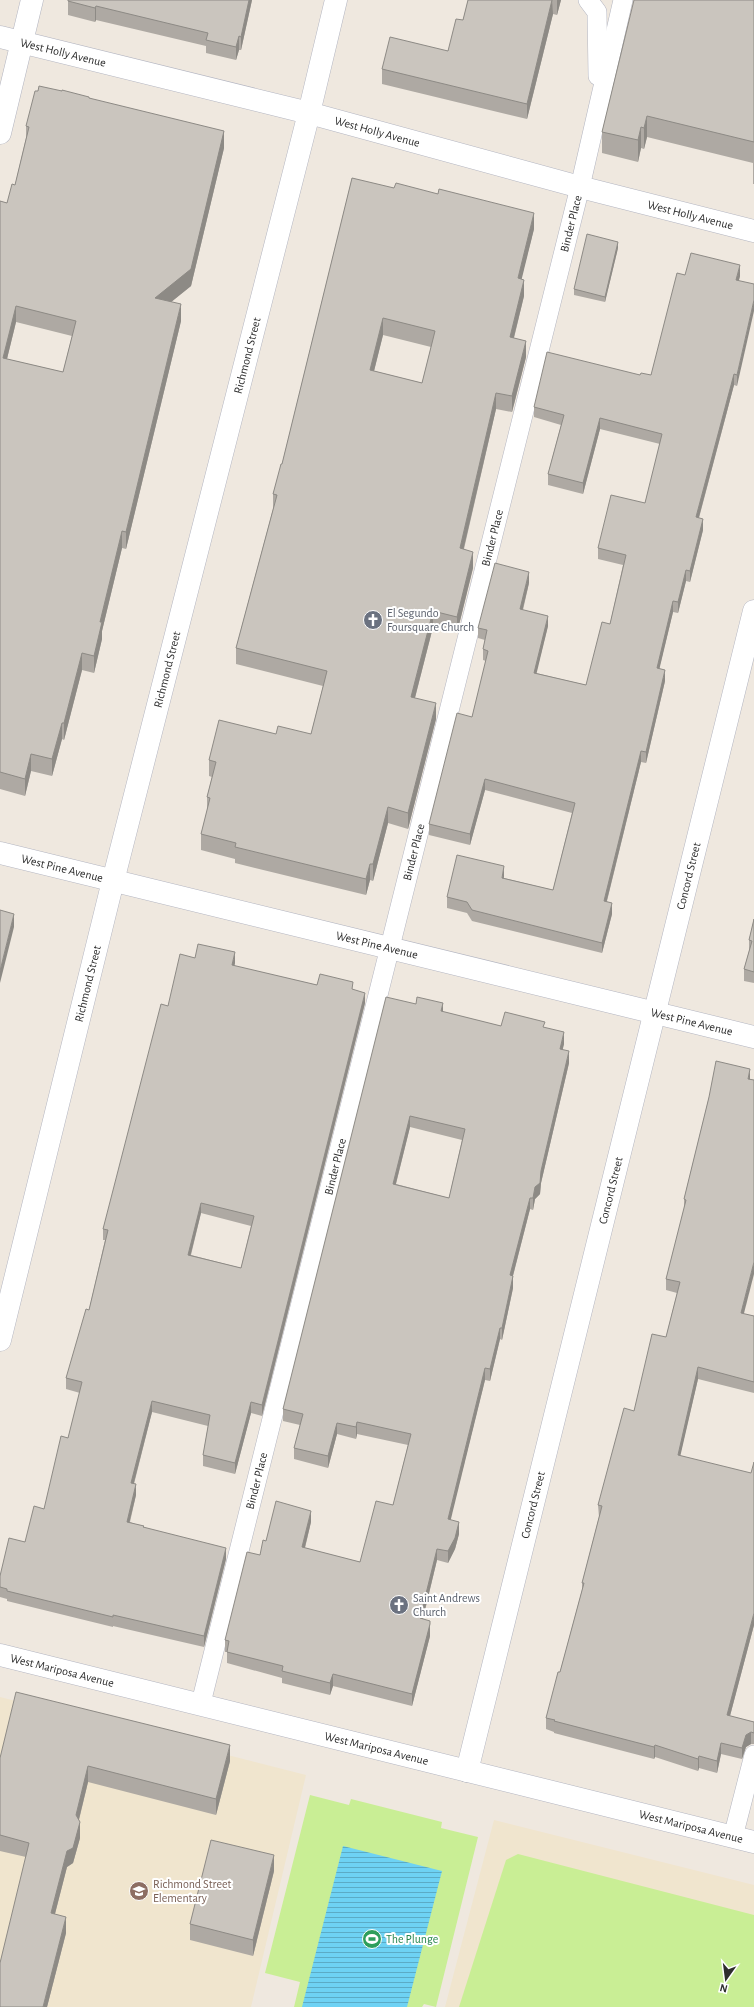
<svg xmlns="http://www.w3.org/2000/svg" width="754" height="2007" font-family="'Alegreya Sans',sans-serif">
<defs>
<pattern id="water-rules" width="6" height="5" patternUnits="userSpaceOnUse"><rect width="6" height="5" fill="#6ed2f4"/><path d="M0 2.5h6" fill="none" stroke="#5babc6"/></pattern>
</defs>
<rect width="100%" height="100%" fill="#efe8df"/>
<g fill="#f0e5ce">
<polygon points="0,1697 306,1775 251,2007 0,2007"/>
<polygon points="494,1820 754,1885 754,2007 445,2007"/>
</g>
<g fill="#c9ee95">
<polygon points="310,1795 349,1805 351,1799 442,1822 441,1828 478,1837 436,2007 424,2004 422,2007 294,2007 300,1982 265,1973"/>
<polygon points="518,1854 754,1915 754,2007 459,2007 506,1860"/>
</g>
<polygon fill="url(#water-rules)" points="343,1846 442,1871 407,2007 302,2007"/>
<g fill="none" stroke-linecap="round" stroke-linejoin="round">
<defs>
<g id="service">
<polyline points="588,0 597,12 598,76"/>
<path id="s1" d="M201 1703 580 187 623 0"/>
<polyline points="733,1837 754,1755"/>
</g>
<g id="minor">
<path id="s2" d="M0 37 309 113 580 187 754 231"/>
<polyline points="0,133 32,0"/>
<path id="s3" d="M0 853 754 1037"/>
<path id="s4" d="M0 1340 113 881 309 113 336 0"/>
<path id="s5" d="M467 1771 754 611"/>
</g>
<g id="tertiary">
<path id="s6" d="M0 1655 754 1842"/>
</g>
</defs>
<use href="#service" stroke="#b3b5c1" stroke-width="20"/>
<use href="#minor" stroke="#b3b5c1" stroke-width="23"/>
<use href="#tertiary" stroke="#b3b5c1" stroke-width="23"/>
<use href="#service" stroke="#fff" stroke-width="19"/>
<use href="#minor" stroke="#fff" stroke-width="22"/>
<use href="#tertiary" stroke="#fff" stroke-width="22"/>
</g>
<g fill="#aea9a3" fill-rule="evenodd">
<polygon points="68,0 252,0 241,50 239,50 236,60 206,53 206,46 96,20 95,22 68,15"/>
<polygon points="468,0 561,0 557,15 553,14 527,119 382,84 382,69 448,51 463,20"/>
<polygon points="636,0 754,0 754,184 753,184 753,163 647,137 644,149 641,148 638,162 602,153 602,132"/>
<path d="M89 98 224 148 191 286 171 302 181 321 126 549 122 548 102 631V639L94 673 82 670 64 740 62 739 52 776 31 771 25 796 0 789V201L7 203 15 185 26 138V126ZM16 322 72 336 63 372 7 359Z"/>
<path d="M352 178 534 229 521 279 524 296 514 338 526 357 512 412 496 409 464 549 473 568 457 633 433 627 415 698 436 719 408 829 388 823 373 881 370 880 366 895 235 863V859L201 850V834L207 811V797L212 777 209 776V760L276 734H311L323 686 236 664V648L273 509V494L282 464ZM383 335 431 347 422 383 374 371Z"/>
<polygon points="618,248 605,302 574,295 574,289"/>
<polygon points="685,275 740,276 739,280 737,386 734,385 699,518 703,530 690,582 686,581 678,613 673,612 659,669 665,681 646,763 641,762 607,901 612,914 602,953 472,921 467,913 447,908 447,897 504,878 553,890 572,813 485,790 470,845 429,835 429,824 472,717 486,661 483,660 483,649 485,640 478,638 478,628 529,583 523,610 548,626 536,673 586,685 610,624 623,565 598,559 598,548 645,503 660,444 600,429 583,494 548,485 548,474 561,425 534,417 534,407 640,375 651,375"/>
<polygon points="754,919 754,983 744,981 744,969 749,951 749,940"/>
<path d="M195 958 235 963 234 966 317 985 353 990 365 1003 262 1416 251 1413 235 1474 203 1466V1455L208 1426 152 1412 134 1484 136 1495 130 1522 226 1559 204 1647 113 1626V1627L7 1601V1599L0 1597V1576L25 1542 44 1509 68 1438 80 1393 66 1389V1378L89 1310 105 1240H103V1229L168 1006ZM201 1213 251 1226 241 1268 191 1255Z"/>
<path d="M443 1012 501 1026 545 1028 564 1044 562 1050 569 1063 541 1183 540 1194 535 1199 533 1210 530 1209 513 1276V1288L502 1340 500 1339 490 1381 485 1380 450 1520 459 1534 455 1549 448 1563 437 1560 423 1619 430 1632V1636L412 1706 333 1686 330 1695 282 1683V1678L227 1663V1652H225V1640L266 1541 311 1522 305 1548 360 1562 393 1505 408 1445 357 1434 356 1439 337 1434 328 1468 294 1459V1448L300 1425 283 1421V1409ZM410 1127 462 1140 449 1198 396 1184Z"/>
<polygon points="709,1097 744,1314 754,1316 754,1393 698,1379 680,1455 754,1625 730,1716 754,1722 754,1744 751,1744 746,1747 742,1759 721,1754 717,1773 699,1768 698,1771 655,1757 654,1759 554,1733 554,1732 546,1729 546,1718 560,1672 582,1590 582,1583 599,1517 598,1505 634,1411 666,1337 677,1293 666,1290 666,1279 684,1209 684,1199"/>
<polygon points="0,1758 230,1761 216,1815 88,1782 79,1820 80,1838 73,1863 67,1867 55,1914 66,1933 47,2007 26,1857 0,1851"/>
<polygon points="274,1871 253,1956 190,1940 190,1924"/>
</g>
<g fill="#8d8a85">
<polygon points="249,0 252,0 241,50 241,37"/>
<polygon points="552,0 553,14 527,119 527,104"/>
<polygon points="557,0 561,0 557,15"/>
<polygon points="96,6 96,20 95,22 95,8"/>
<polygon points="239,36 239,50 236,60 236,47"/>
<polygon points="647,116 647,137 644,149 644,128"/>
<polygon points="641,127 641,148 638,162 638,140"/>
<polygon points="224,131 224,148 191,286 155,315 155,298"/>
<polygon points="534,213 534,229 518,294 518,278"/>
<polygon points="618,242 618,248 605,302 605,297"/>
<polygon points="740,265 740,276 736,291 736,280"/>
<polygon points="524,280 524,296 510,353 510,337"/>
<polygon points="754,300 754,311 737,386 737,375"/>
<polygon points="181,304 181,321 126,549 126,532"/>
<polygon points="16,306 16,322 3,375 3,358"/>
<polygon points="383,318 383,335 370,387 370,370"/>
<polygon points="526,341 526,357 512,412 512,396"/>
<polygon points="734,374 734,385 696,528 696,517"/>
<polygon points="496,393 496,409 460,564 460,548"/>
<polygon points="600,418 600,429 583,494 583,483"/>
<polygon points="703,519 703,530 690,582 690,571"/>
<polygon points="122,531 122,548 102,631 102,639 94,673 94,656 100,622"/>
<polygon points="473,552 473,568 457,633 457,617"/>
<polygon points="686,570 686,581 678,613 678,602"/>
<polygon points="529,572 529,583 520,620 520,609"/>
<polygon points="673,601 673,612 657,679 657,668"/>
<polygon points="433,611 433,627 411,713 411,697"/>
<polygon points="548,616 548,626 534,684 534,673"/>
<polygon points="82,653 82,670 64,740 64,723"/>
<polygon points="665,670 665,681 646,763 646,752"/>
<polygon points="436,703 436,719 408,829 408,813"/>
<polygon points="62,723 62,739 52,776 52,759"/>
<polygon points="641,751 641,762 604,912 604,901"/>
<polygon points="31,754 31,771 25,796 25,779"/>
<polygon points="485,779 485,790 470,845 470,834"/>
<polygon points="388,807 388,823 373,881 373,864"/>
<polygon points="370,864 370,880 366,895 366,879"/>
<polygon points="504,866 504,877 502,888 502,878"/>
<polygon points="612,903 612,914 602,953 602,943"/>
<polygon points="14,914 14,927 0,983 0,971"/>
<polygon points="235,952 235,963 232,976 232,965"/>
<polygon points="365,993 365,1003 262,1416 262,1405"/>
<polygon points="443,1003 443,1015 441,1011"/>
<polygon points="564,1032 564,1044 560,1061 560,1049"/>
<polygon points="569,1051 569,1063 541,1183 540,1194 535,1199 533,1210 533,1198 535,1187 541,1171"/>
<polygon points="750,1069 750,1081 748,1079"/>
<polygon points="410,1116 410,1127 393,1195 393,1184"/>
<polygon points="530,1198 530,1209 510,1287 510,1275"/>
<polygon points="201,1203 201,1213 188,1265 188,1255"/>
<polygon points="754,1262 754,1274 741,1325 741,1313"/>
<polygon points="513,1276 513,1288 502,1340 502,1328"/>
<polygon points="500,1328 500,1339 490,1381 490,1369"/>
<polygon points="698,1367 698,1379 678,1466 678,1455"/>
<polygon points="485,1368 485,1380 448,1531 448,1519"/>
<polygon points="152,1401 152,1412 131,1494 131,1483"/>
<polygon points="251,1402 251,1413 235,1474 235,1463"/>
<polygon points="357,1422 357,1434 356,1439 356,1427"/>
<polygon points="337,1423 337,1434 328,1468 328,1456"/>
<polygon points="136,1484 136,1495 127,1532 127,1522"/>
<polygon points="311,1511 311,1522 302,1559 302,1547"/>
<polygon points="459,1522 459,1534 455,1549 448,1563 448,1551"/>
<polygon points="226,1548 226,1559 204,1647 204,1636"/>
<polygon points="437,1549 437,1560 420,1630 420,1618"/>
<polygon points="754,1613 754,1625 727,1727 727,1715"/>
<polygon points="430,1621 430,1636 412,1706 412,1694"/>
<polygon points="333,1674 333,1686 330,1695 330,1683"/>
<polygon points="751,1732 751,1744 746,1747 742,1759 742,1748 746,1735"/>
<polygon points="721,1743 721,1754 717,1773 717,1761"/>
<polygon points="230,1745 230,1761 216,1815 216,1799"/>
<polygon points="655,1745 655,1757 654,1759 654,1747"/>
<polygon points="699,1756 699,1768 698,1771 698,1759"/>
<polygon points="88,1766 88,1782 76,1831 76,1815"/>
<polygon points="80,1822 80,1838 73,1863 67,1867 51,1929 51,1913 67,1851"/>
<polygon points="274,1855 274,1871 253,1956 253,1940"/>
<polygon points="66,1917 66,1933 47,2007 43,2007"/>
</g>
<g fill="#cac5be" stroke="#8d8a85" fill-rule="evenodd">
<polygon points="68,0 249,0 241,37 239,36 236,47 206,40 208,33 96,6 95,8 68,1"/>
<polygon points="468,0 552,0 527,104 382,69 390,37 448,51 456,19 463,20"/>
<polygon points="634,0 754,0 754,142 647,116 644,128 641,127 638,140 602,132"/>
<path d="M39 86 62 91V90L89 97V98L224 131 191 269 155 298 181 304 126 532 122 531 100 622H102L94 656 82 653 64 723H62L52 759 31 754 25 779 0 772V201L7 203 12 184 15 185 29 127 26 126 35 91H38ZM16 306 76 321 63 372 3 358Z"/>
<path d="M352 178 394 188 396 183 438 194 439 189 534 213 518 278 524 280 510 337 526 341 512 396 496 393 460 548 473 552 457 617 433 611 411 697 436 703 408 813 388 807 373 864H370L366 879 235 847 236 843 201 834 210 798 207 797 216 762 209 760 219 720 276 734 278 726 311 734 327 671 236 648 277 495 273 494 281 464H282ZM383 318 435 331 422 383 370 370Z"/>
<polygon points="587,234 618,242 605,297 574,289"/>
<polygon points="691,253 740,265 736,280 754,284 754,300 737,375 734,374 696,517 703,519 690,571 686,570 678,602 673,601 657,668 665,670 646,752 641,751 604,901 612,903 602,943 472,910 467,902 447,897 457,855 504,866 502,878 553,890 575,803 485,779 470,834 429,824 457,713 472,717 488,651 483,649 487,630 478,628 495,563 529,572 520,609 548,616 534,673 586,685 602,622 610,624 626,555 598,548 611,495 645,503 662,434 600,418 583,483 548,474 564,415 534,407 547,352 640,375 641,373 651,375 677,273 685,275"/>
<polygon points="0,910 14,914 0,971"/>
<polygon points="754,919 754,972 744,969 752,941 749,940"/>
<path d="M198 944 235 952 232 965 317 985 320 974 353 982 352 989 365 993 262 1405 251 1402 235 1463 203 1455 210 1415 152 1401 131 1483 136 1484 127 1522 144 1526 143 1527 226 1548 204 1636 113 1615V1617L7 1591V1589L0 1587V1576L9 1538 25 1542 34 1506 44 1509 61 1436 68 1438 82 1382 66 1378 86 1309 89 1310 108 1230 103 1229 161 1004 168 1006 180 954 195 958ZM201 1203 254 1216 241 1268 188 1255Z"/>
<path d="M386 997 416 1004 417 997 443 1003 441 1011 501 1026 505 1012 545 1022 543 1027 564 1032 560 1049 569 1051 541 1171 540 1183 535 1187 533 1198H530L510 1275 513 1276 502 1328H500L490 1369 485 1368 448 1519 459 1522 455 1538 448 1551 437 1549 420 1618 430 1621V1624L412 1694 333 1674 330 1683 282 1671 283 1666 227 1652 229 1641 225 1640 247 1552 260 1555 263 1540 266 1541 276 1501 311 1511 302 1547 360 1562 376 1501 393 1505 411 1434 357 1422 356 1427 337 1423 328 1456 294 1448 303 1414 283 1409ZM410 1116 465 1129 449 1198 393 1184Z"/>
<polygon points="716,1061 750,1069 748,1079 754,1080 754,1262 741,1313 754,1316 754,1382 698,1367 678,1455 751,1473 754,1462 754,1613 727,1715 754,1722 754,1733 751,1732 746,1735 742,1748 721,1743 717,1761 699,1756 698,1759 655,1745 654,1747 554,1721 555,1720 546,1718 558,1672 560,1672 584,1583 582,1583 602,1506 598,1505 624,1408 634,1411 652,1334 666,1337 680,1282 666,1279 686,1200 684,1199 709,1097"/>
<polygon points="16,1692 230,1745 216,1799 88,1766 76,1815 80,1822 73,1848 67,1851 51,1913 66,1917 43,2007 0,2007 0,1963 29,1843 0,1835 0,1758"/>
<polygon points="211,1840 274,1855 253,1940 190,1924"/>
</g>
<defs>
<symbol id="church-disc" viewBox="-11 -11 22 22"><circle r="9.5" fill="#6b7280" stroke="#fff"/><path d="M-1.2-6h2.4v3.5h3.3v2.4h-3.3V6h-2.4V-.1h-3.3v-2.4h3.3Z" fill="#fff"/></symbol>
<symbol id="school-disc" viewBox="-11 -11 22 22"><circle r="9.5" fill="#8d6e63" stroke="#fff"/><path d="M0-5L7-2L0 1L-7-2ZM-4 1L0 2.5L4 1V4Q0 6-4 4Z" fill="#fff"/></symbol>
<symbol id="stadium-disc" viewBox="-11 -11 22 22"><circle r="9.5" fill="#2e9e5b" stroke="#fff"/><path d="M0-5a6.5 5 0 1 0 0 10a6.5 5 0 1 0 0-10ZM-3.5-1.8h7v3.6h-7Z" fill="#fff"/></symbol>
</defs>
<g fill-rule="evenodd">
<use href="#church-disc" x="362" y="609" width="22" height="22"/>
<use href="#church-disc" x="388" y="1594" width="22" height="22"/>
<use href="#school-disc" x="128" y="1880" width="22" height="22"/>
<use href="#stadium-disc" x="361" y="1928" width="22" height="22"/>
</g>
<g text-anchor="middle" stroke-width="4" stroke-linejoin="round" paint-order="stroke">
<g font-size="12" fill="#2d2d2d" stroke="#fff">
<text dy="4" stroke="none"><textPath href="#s2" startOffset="65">West Holly Avenue</textPath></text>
<text dy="4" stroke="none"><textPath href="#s2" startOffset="389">West Holly Avenue</textPath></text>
<text dy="4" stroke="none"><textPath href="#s2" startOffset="713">West Holly Avenue</textPath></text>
<text dy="4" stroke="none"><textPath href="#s1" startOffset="1525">Binder Place</textPath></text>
<text dy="4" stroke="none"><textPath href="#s4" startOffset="1015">Richmond Street</textPath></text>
<text dy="4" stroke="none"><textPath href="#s1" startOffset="1201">Binder Place</textPath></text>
<text dy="4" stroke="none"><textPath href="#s4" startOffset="691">Richmond Street</textPath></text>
<text dy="4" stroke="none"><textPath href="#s1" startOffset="877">Binder Place</textPath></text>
<text dy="4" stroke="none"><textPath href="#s3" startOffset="64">West Pine Avenue</textPath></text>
<text dy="4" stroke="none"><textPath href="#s5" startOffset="922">Concord Street</textPath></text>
<text dy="4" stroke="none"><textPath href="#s3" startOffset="388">West Pine Avenue</textPath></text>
<text dy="4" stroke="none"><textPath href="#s4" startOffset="367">Richmond Street</textPath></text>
<text dy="4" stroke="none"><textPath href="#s3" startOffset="712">West Pine Avenue</textPath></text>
<text dy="4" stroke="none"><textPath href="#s1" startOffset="553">Binder Place</textPath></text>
<text dy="4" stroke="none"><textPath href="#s5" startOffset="598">Concord Street</textPath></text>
<text dy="4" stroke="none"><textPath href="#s1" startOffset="229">Binder Place</textPath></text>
<text dy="4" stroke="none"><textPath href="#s5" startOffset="274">Concord Street</textPath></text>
<text dy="4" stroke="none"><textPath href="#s6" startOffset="64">West Mariposa Avenue</textPath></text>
<text dy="4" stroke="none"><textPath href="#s6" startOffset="388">West Mariposa Avenue</textPath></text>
<text dy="4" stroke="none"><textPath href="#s6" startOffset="712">West Mariposa Avenue</textPath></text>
</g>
<g font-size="12" fill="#5b616d" stroke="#fff" text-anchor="start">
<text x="387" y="617">El Segundo<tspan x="387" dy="14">Foursquare Church</tspan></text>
<text x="413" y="1602">Saint Andrews<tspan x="413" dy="14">Church</tspan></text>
</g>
<g font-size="12" fill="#785e54" stroke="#fff" text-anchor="start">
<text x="153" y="1888">Richmond Street<tspan x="153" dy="14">Elementary</tspan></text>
</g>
<g font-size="12" fill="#27864d" stroke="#fff" text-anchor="start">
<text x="386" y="1943">The Plunge</text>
</g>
</g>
<g transform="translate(726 1979) rotate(194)" stroke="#ffffff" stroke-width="3" paint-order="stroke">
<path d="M0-3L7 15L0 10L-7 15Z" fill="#2d2d2d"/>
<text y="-6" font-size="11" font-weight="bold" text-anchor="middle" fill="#2d2d2d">N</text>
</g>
</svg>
